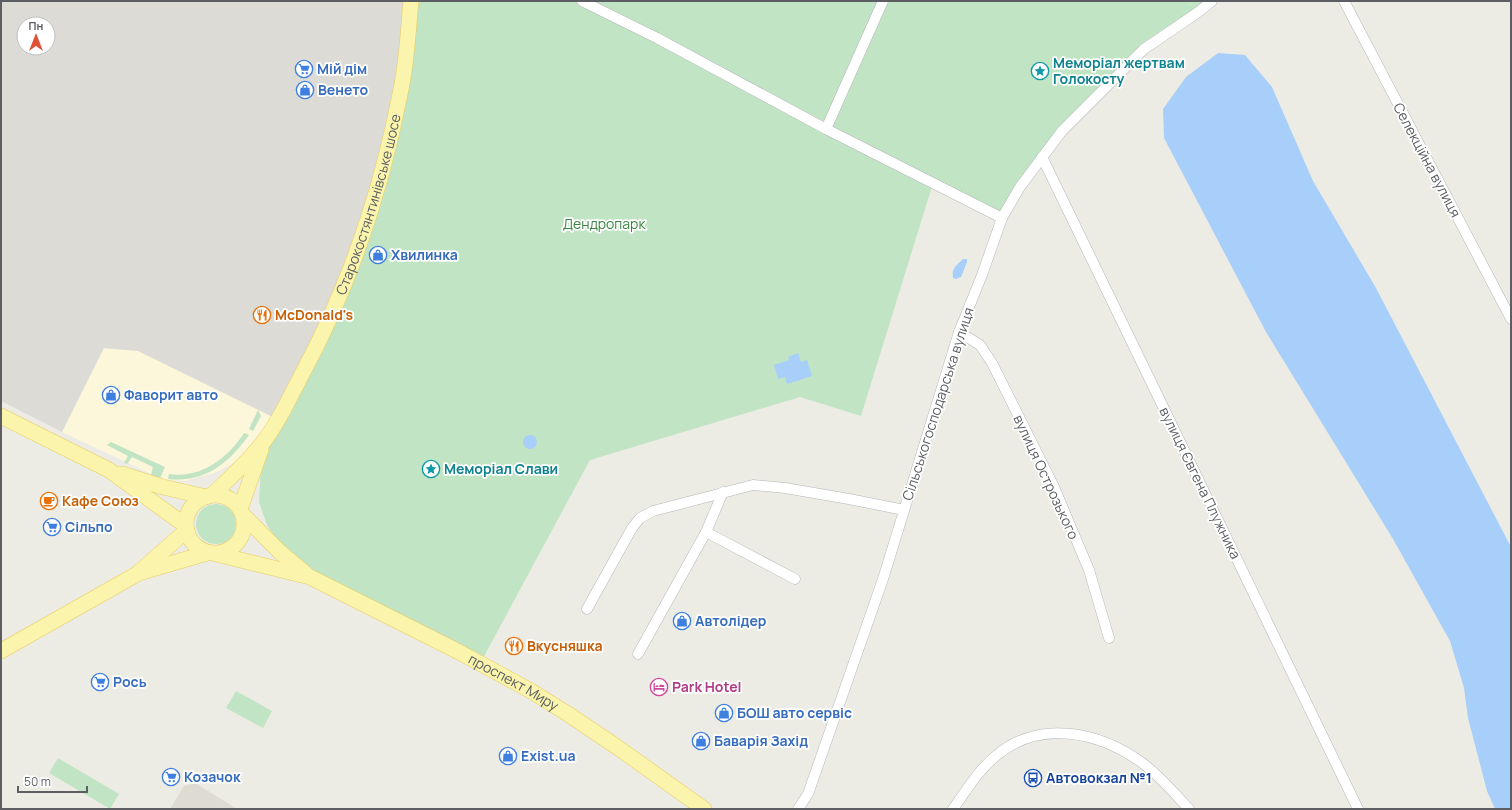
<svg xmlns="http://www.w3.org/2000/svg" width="1512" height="810" font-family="Manrope,sans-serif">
<rect width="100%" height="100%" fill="#edece4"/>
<polygon fill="#fcf6da" points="103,348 138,351 273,417 245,457 217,472 185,481 164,480 62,432"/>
<path fill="#dcdbd6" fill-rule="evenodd" d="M1 1H407L403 45 378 170 340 284 273 417 138 351 104 348 62 432 1 401ZM24 24H48V48H24Z"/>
<polygon fill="#dddbd2" points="191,784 197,784 237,809 170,809 184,786"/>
<g fill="#c1e4c4">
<polygon points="415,1 1188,1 1193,7 1189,1 1212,1 1141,46 1058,128 1000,213 934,180 861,416 800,397 590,460 482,660 313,573 283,550 267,525 259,502 261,465 269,441 348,287"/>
<polygon points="258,410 261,416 253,431 249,429"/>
<path d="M244 433 249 435C229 463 205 483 168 479L169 474C201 479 228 458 244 433Z"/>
<polygon points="111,442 165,467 160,478 151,475 153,467 132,457 127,464 124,463 128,456 107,445"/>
<circle cx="216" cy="524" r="20"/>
<polygon points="236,691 272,711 263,728 226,708"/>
<polygon points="58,758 119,794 110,809 49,773"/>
</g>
<g fill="#a7cffa">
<polygon points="1218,53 1245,55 1272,87 1313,181 1376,288 1511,547 1511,809 1495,809 1487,791 1468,718 1464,688 1450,641 1393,539 1266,332 1164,138 1163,109 1186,77"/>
<path d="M963 259H967V262L961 277 956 279 953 278C951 268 957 265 963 259Z"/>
<polygon points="798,353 801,362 807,360 812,376 787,384 785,377 778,379 774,365 789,360 788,357"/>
<circle cx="530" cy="442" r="7"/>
</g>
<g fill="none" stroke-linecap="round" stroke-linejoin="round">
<defs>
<g id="street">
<polyline points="582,1 657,38 826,129 1002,218"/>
<polyline points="1344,1 1511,319"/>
<polyline points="826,129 883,1"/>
<polyline points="1042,157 1358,809"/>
<polyline points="959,332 980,345 992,363 1054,487 1089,570 1109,638"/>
<polyline points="706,532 795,579"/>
<polyline points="587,609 632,528 640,518 653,511 753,485 785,488 849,499 904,510"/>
<polyline points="638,654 706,532 723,492"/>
<polyline points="798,809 808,794 883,579 959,332 982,275 1002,218 1020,187 1062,131 1144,49 1197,13 1212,1"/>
<path d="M953 809C966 791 979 769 997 755 1040 719 1099 732 1141 762 1157 773 1176 795 1189 809"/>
</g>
<g id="primary">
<polyline points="1,416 109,470 186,526"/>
<polyline points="122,474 163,487 206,497"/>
<circle cx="215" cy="524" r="29"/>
<path id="s1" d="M212 495C230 478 249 461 264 441 279 422 289 399 300 378 348 290 381 192 400 94 407 63 408 32 411 1"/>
<polyline points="240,509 261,450"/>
<polyline points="243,515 280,552 306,574"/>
<path id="s2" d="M216 554 310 577 461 653 531 691 568 714 617 747 704 809"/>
<polyline points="142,572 207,553"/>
<polyline points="1,651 137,574 187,530"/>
</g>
</defs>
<use href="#street" stroke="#b4b6ba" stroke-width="11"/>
<use href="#primary" stroke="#e9cd61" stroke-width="16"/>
<use href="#street" stroke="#fff" stroke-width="10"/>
<use href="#primary" stroke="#faf4ac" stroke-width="15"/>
</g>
<defs>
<symbol id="supermarket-ring" viewBox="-11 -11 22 22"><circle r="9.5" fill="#fff" stroke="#3f7fe0" stroke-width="1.5"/><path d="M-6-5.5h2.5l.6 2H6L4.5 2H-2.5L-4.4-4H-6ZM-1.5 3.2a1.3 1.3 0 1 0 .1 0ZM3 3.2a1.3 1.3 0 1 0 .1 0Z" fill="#3f7fe0"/></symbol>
<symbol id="sight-ring" viewBox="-11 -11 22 22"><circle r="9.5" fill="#fff" stroke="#0f9aa8" stroke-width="1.5"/><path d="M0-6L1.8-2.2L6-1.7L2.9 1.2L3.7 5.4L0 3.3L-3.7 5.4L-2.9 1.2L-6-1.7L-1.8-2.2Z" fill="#0f9aa8"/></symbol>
<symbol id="shop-ring" viewBox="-11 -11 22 22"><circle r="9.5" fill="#fff" stroke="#3f7fe0" stroke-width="1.5"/><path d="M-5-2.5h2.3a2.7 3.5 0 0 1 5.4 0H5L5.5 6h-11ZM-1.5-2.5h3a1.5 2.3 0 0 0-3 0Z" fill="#3f7fe0"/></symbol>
<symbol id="restaurant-ring" viewBox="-11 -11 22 22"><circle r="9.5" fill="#fff" stroke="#e8710a" stroke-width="1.5"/><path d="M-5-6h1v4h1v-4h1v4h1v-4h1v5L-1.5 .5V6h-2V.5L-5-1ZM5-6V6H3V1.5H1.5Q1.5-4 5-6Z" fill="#e8710a"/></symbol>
<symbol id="cafe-ring" viewBox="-11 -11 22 22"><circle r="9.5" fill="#fff" stroke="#e8710a" stroke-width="1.5"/><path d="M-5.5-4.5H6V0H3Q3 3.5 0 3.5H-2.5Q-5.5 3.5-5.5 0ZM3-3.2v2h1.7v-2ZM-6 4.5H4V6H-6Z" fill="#e8710a"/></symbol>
<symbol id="hotel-ring" viewBox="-11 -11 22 22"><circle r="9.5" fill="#fff" stroke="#d1479c" stroke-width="1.5"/><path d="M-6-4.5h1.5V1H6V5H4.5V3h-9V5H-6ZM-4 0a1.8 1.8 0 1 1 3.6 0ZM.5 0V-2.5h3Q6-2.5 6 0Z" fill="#d1479c"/></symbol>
<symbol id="bus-ring" viewBox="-11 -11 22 22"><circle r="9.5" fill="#fff" stroke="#1a4fb4" stroke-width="1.5"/><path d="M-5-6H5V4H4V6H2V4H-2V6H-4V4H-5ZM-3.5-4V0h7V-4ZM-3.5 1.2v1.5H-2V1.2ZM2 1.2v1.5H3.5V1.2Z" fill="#1a4fb4"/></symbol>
</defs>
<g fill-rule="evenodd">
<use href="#supermarket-ring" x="294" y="59" width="20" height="20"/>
<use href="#sight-ring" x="1030" y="61" width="20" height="20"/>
<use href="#shop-ring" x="295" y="80" width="20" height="20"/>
<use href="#shop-ring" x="368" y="245" width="20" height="20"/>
<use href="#restaurant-ring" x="252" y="305" width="20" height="20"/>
<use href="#shop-ring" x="101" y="385" width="20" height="20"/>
<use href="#sight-ring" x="421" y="459" width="20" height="20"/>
<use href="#cafe-ring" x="39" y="491" width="20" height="20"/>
<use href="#supermarket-ring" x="42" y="517" width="20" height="20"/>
<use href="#shop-ring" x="672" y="611" width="20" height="20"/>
<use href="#restaurant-ring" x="504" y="636" width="20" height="20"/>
<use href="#supermarket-ring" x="90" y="672" width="20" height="20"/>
<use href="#hotel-ring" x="649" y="677" width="20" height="20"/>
<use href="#shop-ring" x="714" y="703" width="20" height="20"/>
<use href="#shop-ring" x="691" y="731" width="20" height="20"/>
<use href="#shop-ring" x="498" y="746" width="20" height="20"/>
<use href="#supermarket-ring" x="161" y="767" width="20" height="20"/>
<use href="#bus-ring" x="1023" y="768" width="20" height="20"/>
</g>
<g text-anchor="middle" stroke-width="3.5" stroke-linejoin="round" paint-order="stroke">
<g font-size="14" font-weight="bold" fill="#0d838f" stroke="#fff" text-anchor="start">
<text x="1053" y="68">Меморіал жертвам<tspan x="1053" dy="16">Голокосту</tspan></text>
<text x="444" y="474">Меморіал Слави</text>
</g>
<g font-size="14" font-weight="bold" fill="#366cbe" stroke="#fff" text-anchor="start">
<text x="317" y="74">Мій дім</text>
<text x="318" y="95">Венето</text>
<text x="391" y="260">Хвилинка</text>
<text x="124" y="400">Фаворит авто</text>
<text x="65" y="532">Сільпо</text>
<text x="695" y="626">Автолідер</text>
<text x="113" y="687">Рось</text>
<text x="737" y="718">БОШ авто сервіс</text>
<text x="714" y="746">Баварія Захід</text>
<text x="521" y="761">Exist.ua</text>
<text x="184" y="782">Козачок</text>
</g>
<g font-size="14" fill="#5c5e63" stroke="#fff">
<text transform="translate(1427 160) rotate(62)" y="5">Селекційна вулиця</text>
<text dy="5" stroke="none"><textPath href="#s1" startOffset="335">Старокостянтинівське шосе</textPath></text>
<text transform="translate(938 404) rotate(-72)" y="5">Сільськогосподарська вулиця</text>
<text transform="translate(1046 477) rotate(65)" y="5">вулиця Острозького</text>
<text transform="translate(1200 483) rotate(64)" y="5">вулиця Євгена Плужника</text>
<text dy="5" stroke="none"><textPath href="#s2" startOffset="326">проспект Миру</textPath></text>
</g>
<g font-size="14" fill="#3a8443" stroke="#fff">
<text x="604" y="229">Дендропарк</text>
</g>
<g font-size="14" font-weight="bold" fill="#c56008" stroke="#fff" text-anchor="start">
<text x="275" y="320">McDonald's</text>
<text x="62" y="506">Кафе Союз</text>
<text x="527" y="651">Вкусняшка</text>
</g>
<g font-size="14" font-weight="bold" fill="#b23c85" stroke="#fff" text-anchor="start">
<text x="672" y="692">Park Hotel</text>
</g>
<g font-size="14" font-weight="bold" fill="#164399" stroke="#fff" text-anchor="start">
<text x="1046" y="783">Автовокзал №1</text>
</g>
</g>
<rect width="1512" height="810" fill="none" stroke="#5c5e63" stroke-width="4"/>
<g transform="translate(36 36)"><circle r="19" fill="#ffffff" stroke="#bebfc1"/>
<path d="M0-3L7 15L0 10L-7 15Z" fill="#df5238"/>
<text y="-6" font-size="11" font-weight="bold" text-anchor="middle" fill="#5c5e63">Пн</text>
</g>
<path d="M18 786v6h69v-6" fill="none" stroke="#5c5e63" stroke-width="2"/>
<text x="24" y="786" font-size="12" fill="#5c5e63" stroke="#ffffff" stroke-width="3" paint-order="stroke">50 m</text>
</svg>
